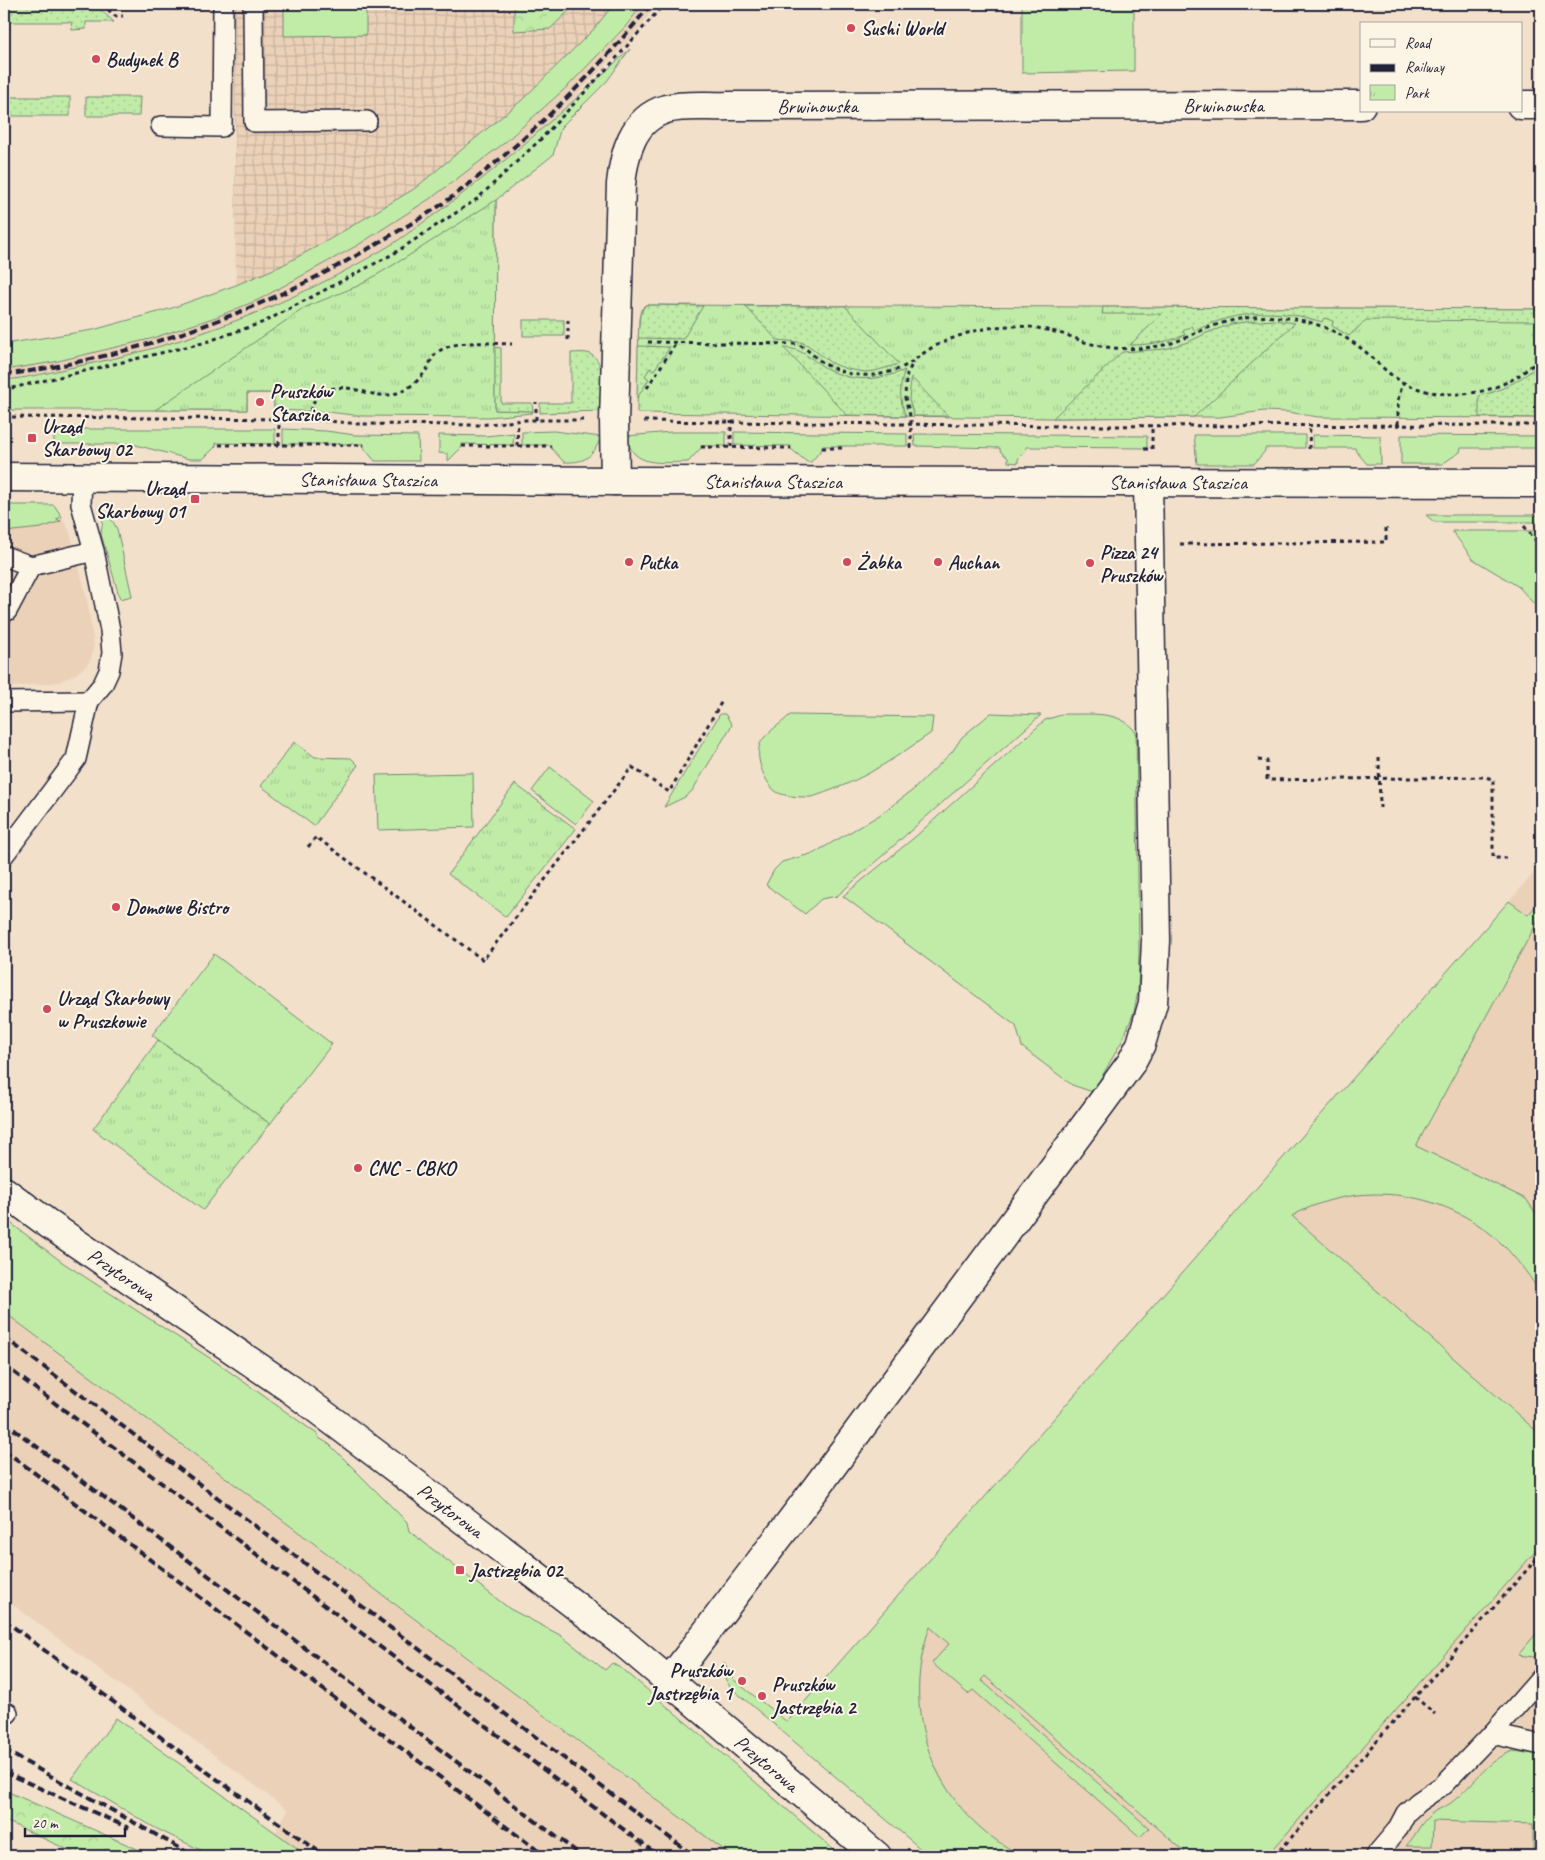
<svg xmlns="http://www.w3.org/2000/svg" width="1545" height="1860" font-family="Caveat,sans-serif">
<defs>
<pattern id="industrial-grid" width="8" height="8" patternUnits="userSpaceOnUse" patternTransform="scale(1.25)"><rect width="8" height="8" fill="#ebd1b8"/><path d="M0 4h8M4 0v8" fill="none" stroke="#c9b39f"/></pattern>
<pattern id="forest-crowns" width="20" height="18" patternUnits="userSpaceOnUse" patternTransform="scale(1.25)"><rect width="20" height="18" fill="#c1eca8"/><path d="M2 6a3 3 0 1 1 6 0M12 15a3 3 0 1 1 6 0" fill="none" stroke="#a6ca92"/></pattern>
<pattern id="park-tufts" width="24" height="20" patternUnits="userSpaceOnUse" patternTransform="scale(1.25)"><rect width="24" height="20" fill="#c1eca8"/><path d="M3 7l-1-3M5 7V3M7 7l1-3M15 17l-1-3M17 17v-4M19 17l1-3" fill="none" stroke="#a6ca92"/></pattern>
<pattern id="garden-dots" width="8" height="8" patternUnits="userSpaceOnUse" patternTransform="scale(1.25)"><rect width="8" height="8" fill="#c1eca8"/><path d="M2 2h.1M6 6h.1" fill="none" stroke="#a6ca92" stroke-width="1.8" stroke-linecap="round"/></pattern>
</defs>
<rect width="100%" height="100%" fill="#f2e0cb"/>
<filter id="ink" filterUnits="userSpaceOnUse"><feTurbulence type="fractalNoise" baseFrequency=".02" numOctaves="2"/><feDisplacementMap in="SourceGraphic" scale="10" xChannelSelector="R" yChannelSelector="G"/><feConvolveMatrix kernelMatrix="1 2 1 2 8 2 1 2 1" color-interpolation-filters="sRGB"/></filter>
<g filter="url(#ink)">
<g fill="#ebd1b8">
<polygon points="643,4 657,4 635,34 558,115 524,145 456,200 394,243 339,274 261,312 219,328 158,348 89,365 4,380 4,370 54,362 150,339 216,317 258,300 357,245 434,196 503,144 569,85 625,27"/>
<polygon points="62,517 70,532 87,599 94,645 91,658 87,665 76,674 59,682 4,688 4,518 56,519"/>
<polygon points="1541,865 1541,1856 964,1856 813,1694"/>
<polygon points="4,1312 634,1784 732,1856 262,1856 288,1810 4,1598"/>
</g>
<polygon fill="url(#industrial-grid)" points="234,4 614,4 593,30 522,100 414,189 325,242 281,266 236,285"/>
<g fill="#c1eca8" stroke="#728772">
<polygon points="284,4 366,4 366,35 284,36"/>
<polygon points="614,4 643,4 625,27 569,85 503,144 434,196 358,245 258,300 216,317 150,339 54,362 4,370 4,344 93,330 169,309 236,285 281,266 325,242 414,189 522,100 593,30"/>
<polygon points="1022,4 1134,4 1134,71 1022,73"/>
<path d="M630 49 607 81 561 127 553 155 496 200 495 340 274 410V393H247V410H4V380C28 378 51 372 74 367 188 345 295 303 394 243 406 235 418 226 431 217 502 167 566 108 630 49Z"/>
<polygon points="54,429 275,429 275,444 216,443 216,446 203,459 189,459 132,444 54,444"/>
<polygon points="283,429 326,431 355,435 418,436 419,461 375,461 364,448 364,444 283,444"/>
<path d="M554 431 601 437C593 457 585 463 564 462L551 448V445H522V432Z"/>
<path d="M671 432H726V446H701V448L688 462C664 462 631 469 627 436Z"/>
<polygon points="734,432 907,434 907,446 822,446 822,449 811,462 807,462 791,449 791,446 734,445"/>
<polygon points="514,433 513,445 462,444 462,447 448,461 448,454 439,453 439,435 486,436"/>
<polygon points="914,434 1147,436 1147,448 1026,447 1026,450 1018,459 1018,463 1008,462 1008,458 1000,451 1000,448 915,446"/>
<polygon points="1194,435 1305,435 1305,448 1265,448 1265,451 1254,464 1197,464"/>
<polygon points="1313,435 1380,436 1381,464 1367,464 1356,451 1355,448 1313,448"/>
<polygon points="1401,435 1541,436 1541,448 1461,448 1460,452 1442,464 1401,464"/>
<polygon points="4,505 54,505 62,517 56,519 61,521 41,528 4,532"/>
<polygon points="1426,515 1541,515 1541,522 1434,522"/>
<polygon points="107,516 112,520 117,529 132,596 120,599 101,534 103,519"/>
<polygon points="1452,531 1541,531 1541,612 1519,587 1473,559"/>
<polygon points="991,713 1041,715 837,896 821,899 805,914 766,885 774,870 782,862 814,853 878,816 913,790 952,752 962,737"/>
<polygon points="720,714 725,714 732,725 692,791 685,797 664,807"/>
<path d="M1064 714C1089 715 1121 709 1136 733L1139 952 1138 991 1134 1012 1122 1041 1093 1092 1072 1085 1022 1047 1016 1026 843 896 915 837 1045 720Z"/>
<path d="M790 715 933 717 931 733C899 755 867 778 829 791 823 793 817 796 811 797 801 797 781 797 774 790 764 780 755 758 760 744 765 733 781 724 790 715Z"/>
<polygon points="550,767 594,801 576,824 532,791"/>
<polygon points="473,773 474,827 378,830 376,775"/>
<path d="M1541 900V915L1416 1146 1526 1199 1541 1221V1298C1536 1283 1524 1269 1514 1257 1461 1193 1365 1175 1292 1216L1541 1435V1545L1267 1856H1175L1185 1852 985 1676 981 1680 1149 1828 1140 1837 973 1690 968 1694 932 1663 949 1644 930 1627C897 1717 938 1815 1023 1856H929L730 1687 721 1671 724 1662 734 1680 787 1722 1509 901 1528 915Z"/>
<polygon points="214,954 332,1044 270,1124 152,1035"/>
<polygon points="4,1218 62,1262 216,1362 317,1434 319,1438 329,1444 407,1522 409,1531 510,1609 560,1635 605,1670 612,1663 625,1671 695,1730 841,1856 732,1856 4,1312"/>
<polygon points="1541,1628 1541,1649 1534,1657 1518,1655"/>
<polygon points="116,1718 308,1856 213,1856 157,1829 72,1779"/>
<path d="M1513 1751 1541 1755V1848L1533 1849V1824L1433 1821 1432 1846H1406C1415 1837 1419 1825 1429 1816 1435 1809 1445 1808 1452 1802 1473 1786 1487 1760 1513 1751Z"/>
</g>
<g fill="url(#forest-crowns)" stroke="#728772">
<polygon points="514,4 576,4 550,29 514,31"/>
<polygon points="4,1790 153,1856 81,1856 4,1820"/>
</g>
<g fill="url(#park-tufts)" stroke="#728772">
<polygon points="496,200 495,410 533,411 532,413 488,417 362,416 328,412 274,410 274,393 247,393 247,410 155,410 306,307 360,285 405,258"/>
<polygon points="645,305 1541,309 1541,418 1318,417 1288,412 1264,411 1220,417 1194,417 1053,418 637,413 639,319 641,310"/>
<polygon points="294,742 315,757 351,758 358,765 314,826 261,786"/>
<polygon points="515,784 576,829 506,917 448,874"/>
<polygon points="158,1040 270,1124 203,1210 93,1129"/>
</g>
<g fill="url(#garden-dots)" stroke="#728772">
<polygon points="4,4 94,4 114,22 86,22 86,29 72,30 71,22 4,22"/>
<rect x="4" y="97" width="66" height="19"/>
<polygon points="86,97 140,97 139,116 86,116"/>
<polygon points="645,305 703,306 683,339 638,338 640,315"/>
<polygon points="745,306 845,306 899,364 875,371 865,372 847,369 831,363 808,345 800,342 777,340"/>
<path d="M1103 307 1541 309V321L1366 320 1349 336 1332 326 1333 321 1324 318 1322 322C1280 308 1234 310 1195 331L1192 326 1183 331 1185 335C1168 342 1148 345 1130 345L1162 314H1102Z"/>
<rect x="523" y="320" width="41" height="16"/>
<polygon points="1274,320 1295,323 1194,417 1053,418 1122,352 1165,349 1188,342 1207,333 1231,324 1245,322"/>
<polygon points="638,346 670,347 654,370 650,368 645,376 649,379 637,398"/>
<polygon points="495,347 501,348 501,403 532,403 533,411 495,410"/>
<path d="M784 348C802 348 810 359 824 367 850 383 878 381 905 370 899 384 899 402 906 416L847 415Z"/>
<path d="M571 353C576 353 582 352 587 353 609 359 601 395 601 411L540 413V403H571Z"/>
<path d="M1541 363V418L1479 417V396C1502 391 1523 379 1541 363Z"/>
<polygon points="911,377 948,416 914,416 909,400"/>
</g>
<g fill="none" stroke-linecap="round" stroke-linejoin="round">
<defs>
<g id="service">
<polyline points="253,4 254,122 367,121"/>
<polyline points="161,126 222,127 223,4"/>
<polyline points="4,556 31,566 94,551"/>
<polyline points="4,612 7,611 31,566"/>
<polyline points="4,702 89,701"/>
<polyline points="4,855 76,759 89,701 103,684 109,671 112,653 110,630 94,551 81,504 82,478"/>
<polyline points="4,1711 8,1713"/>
<polyline points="1492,1734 1541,1745"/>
<polyline points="1375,1856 1397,1830 1406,1813 1418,1802 1443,1785 1492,1734 1541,1678"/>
</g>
<g id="minor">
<polyline points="1521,105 1541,105"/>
<path id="s1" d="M615 481 614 421 621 184C624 154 632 119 666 109 685 104 708 107 728 106L1361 105"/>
<polyline points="670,1680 816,1488 1092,1116 1131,1063 1141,1044 1153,1003 1156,940 1148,482"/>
</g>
<g id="tertiary">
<path id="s2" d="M4 477 615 481 1541 483"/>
<path id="s3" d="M4 1191 50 1225 289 1388 486 1537 619 1639 877 1856"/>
</g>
</defs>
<use href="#service" stroke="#22223b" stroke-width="22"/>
<use href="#minor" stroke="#22223b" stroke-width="31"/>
<use href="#tertiary" stroke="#22223b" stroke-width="31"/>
<g stroke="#22223b" stroke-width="3" stroke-dasharray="4 4" stroke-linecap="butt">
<polyline points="102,4 115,16 123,16"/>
<polyline points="568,320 568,344"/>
<path d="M648 342 796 344C806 347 811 354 819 360 829 367 840 372 852 374 872 378 896 373 913 361 920 356 926 351 933 347 959 334 985 326 1014 326 1032 326 1049 330 1066 335 1073 337 1080 341 1088 343 1109 349 1131 350 1152 347 1172 345 1187 337 1205 329 1228 320 1252 315 1276 317 1303 318 1330 327 1352 342 1366 350 1376 363 1389 373 1417 396 1460 399 1493 388 1501 385 1511 381 1518 376 1526 371 1533 364 1541 359"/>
<polyline points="647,388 676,343"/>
<polyline points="4,390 203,343 264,322 393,254 477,199 541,139 612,63 664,4"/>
<polyline points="4,417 309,419 359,424 479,425 525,420 583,420"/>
<path d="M309 419C310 409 312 401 320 395 345 375 371 403 397 393 409 389 420 380 427 369 429 365 431 360 434 356 449 337 491 344 512 344"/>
<polyline points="536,420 536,402"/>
<polyline points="644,421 1064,426 1541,425"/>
<polyline points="1398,424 1398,400 1403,382"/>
<polyline points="219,445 364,445"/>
<polyline points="279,445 279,419"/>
<polyline points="462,446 551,446"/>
<polyline points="517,446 518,421"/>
<polyline points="701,447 791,448"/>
<polyline points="731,447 731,421"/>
<polyline points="822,448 846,448"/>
<polyline points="911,448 911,419 905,398 906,377 913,362"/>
<polyline points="1144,449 1152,449 1152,425"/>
<polyline points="1309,449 1310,424"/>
<polyline points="1524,526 1541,547"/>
<polyline points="1180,544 1386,542 1386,526"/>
<polyline points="1379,757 1380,808"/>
<polyline points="1258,760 1267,761 1267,780 1485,777 1493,779 1493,858 1506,858"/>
<polyline points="308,847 316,837 483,960 632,767 669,792 722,701"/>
<polyline points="1415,1697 1435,1714"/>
<polyline points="907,1849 916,1856"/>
<polyline points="1275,1856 1541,1554"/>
</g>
<use href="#service" stroke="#fcf5e5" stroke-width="19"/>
<use href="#minor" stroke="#fcf5e5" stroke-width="28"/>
<use href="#tertiary" stroke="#fcf5e5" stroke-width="28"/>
<g stroke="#22223b" stroke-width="4" stroke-dasharray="8 4" stroke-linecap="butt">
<path d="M4 375C141 356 270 309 388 237 411 224 435 210 456 194 529 139 594 75 651 4"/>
<polyline points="4,1337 694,1856"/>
<polyline points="4,1365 659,1856"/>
<polyline points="4,1422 582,1856"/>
<polyline points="4,1450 545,1856"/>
<polyline points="4,1620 214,1777 325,1856"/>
<polyline points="4,1750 194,1856"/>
<polyline points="4,1772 129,1828"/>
</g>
</g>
</g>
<g fill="#d1495b" stroke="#fcf5e5" stroke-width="2">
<circle cx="851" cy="28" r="5"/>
<circle cx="96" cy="59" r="5"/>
<circle cx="260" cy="402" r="5"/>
<rect x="27" y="433" width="10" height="10" rx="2.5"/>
<rect x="190" y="494" width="10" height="10" rx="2.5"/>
<circle cx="629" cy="562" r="5"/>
<circle cx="847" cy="562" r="5"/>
<circle cx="938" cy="562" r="5"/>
<circle cx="1090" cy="563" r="5"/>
<circle cx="116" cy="907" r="5"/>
<circle cx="47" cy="1009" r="5"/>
<circle cx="358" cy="1168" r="5"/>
<rect x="455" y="1565" width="10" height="10" rx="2.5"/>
<circle cx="742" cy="1681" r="5"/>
<circle cx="762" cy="1696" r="5"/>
</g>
<g text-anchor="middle" stroke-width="4" stroke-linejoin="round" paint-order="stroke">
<g font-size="20" font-weight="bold" fill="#22223b" stroke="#fcf5e5" text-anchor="start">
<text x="861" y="35">Sushi World</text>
<text x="106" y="66">Budynek B</text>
<text x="270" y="398">Pruszków<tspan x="270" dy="23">Staszica</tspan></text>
<text x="42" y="433">Urząd<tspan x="42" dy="23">Skarbowy 02</tspan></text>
<text x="185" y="495" text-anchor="end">Urząd<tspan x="185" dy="23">Skarbowy 01</tspan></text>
<text x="1100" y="559">Pizza 24<tspan x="1100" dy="23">Pruszków</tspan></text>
<text x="639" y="569">Putka</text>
<text x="857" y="569">Żabka</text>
<text x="948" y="569">Auchan</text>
<text x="126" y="914">Domowe Bistro</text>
<text x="57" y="1005">Urząd Skarbowy<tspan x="57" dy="23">w Pruszkowie</tspan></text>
<text x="368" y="1175">CNC - CBKO</text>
<text x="470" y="1577">Jastrzębia 02</text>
<text x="732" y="1677" text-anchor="end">Pruszków<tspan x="732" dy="23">Jastrzębia 1</tspan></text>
<text x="772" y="1691">Pruszków<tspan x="772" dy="23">Jastrzębia 2</tspan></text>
</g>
<g font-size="20" fill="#22223b" stroke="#fcf5e5">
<text dy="7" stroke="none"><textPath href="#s1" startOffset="948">Brwinowska</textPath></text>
<text dy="7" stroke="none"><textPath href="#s1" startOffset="542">Brwinowska</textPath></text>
<text dy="7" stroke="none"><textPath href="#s2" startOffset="364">Stanisława Staszica</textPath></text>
<text dy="7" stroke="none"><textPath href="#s2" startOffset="769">Stanisława Staszica</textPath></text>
<text dy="7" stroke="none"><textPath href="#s2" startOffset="1174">Stanisława Staszica</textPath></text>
<text dy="7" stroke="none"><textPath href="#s3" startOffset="144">Przytorowa</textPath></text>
<text dy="7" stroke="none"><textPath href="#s3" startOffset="549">Przytorowa</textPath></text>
<text dy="7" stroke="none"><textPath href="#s3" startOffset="954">Przytorowa</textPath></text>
</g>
</g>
<rect width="1545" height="1860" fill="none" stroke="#fcf5e5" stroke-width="20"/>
<rect x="10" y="10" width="1525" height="1840" fill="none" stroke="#22223b" stroke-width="2" filter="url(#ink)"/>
<rect x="1360" y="22" width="162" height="90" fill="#fcf5e5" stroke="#a5a1a1"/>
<rect x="1370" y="39" width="25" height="8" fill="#fcf5e5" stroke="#a5a1a1"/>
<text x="1405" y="48" font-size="15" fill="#22223b">Road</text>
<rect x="1370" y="64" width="25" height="8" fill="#22223b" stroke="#a5a1a1"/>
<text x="1405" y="72" font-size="15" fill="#22223b">Railway</text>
<rect x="1370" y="85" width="25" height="15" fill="url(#park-tufts)" stroke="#a5a1a1"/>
<text x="1405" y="98" font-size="15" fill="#22223b">Park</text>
<path d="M25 1828v8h100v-8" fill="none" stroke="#22223b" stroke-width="2.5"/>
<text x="32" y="1828" font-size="15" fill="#22223b" stroke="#fcf5e5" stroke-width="4" paint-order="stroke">20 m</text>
</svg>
